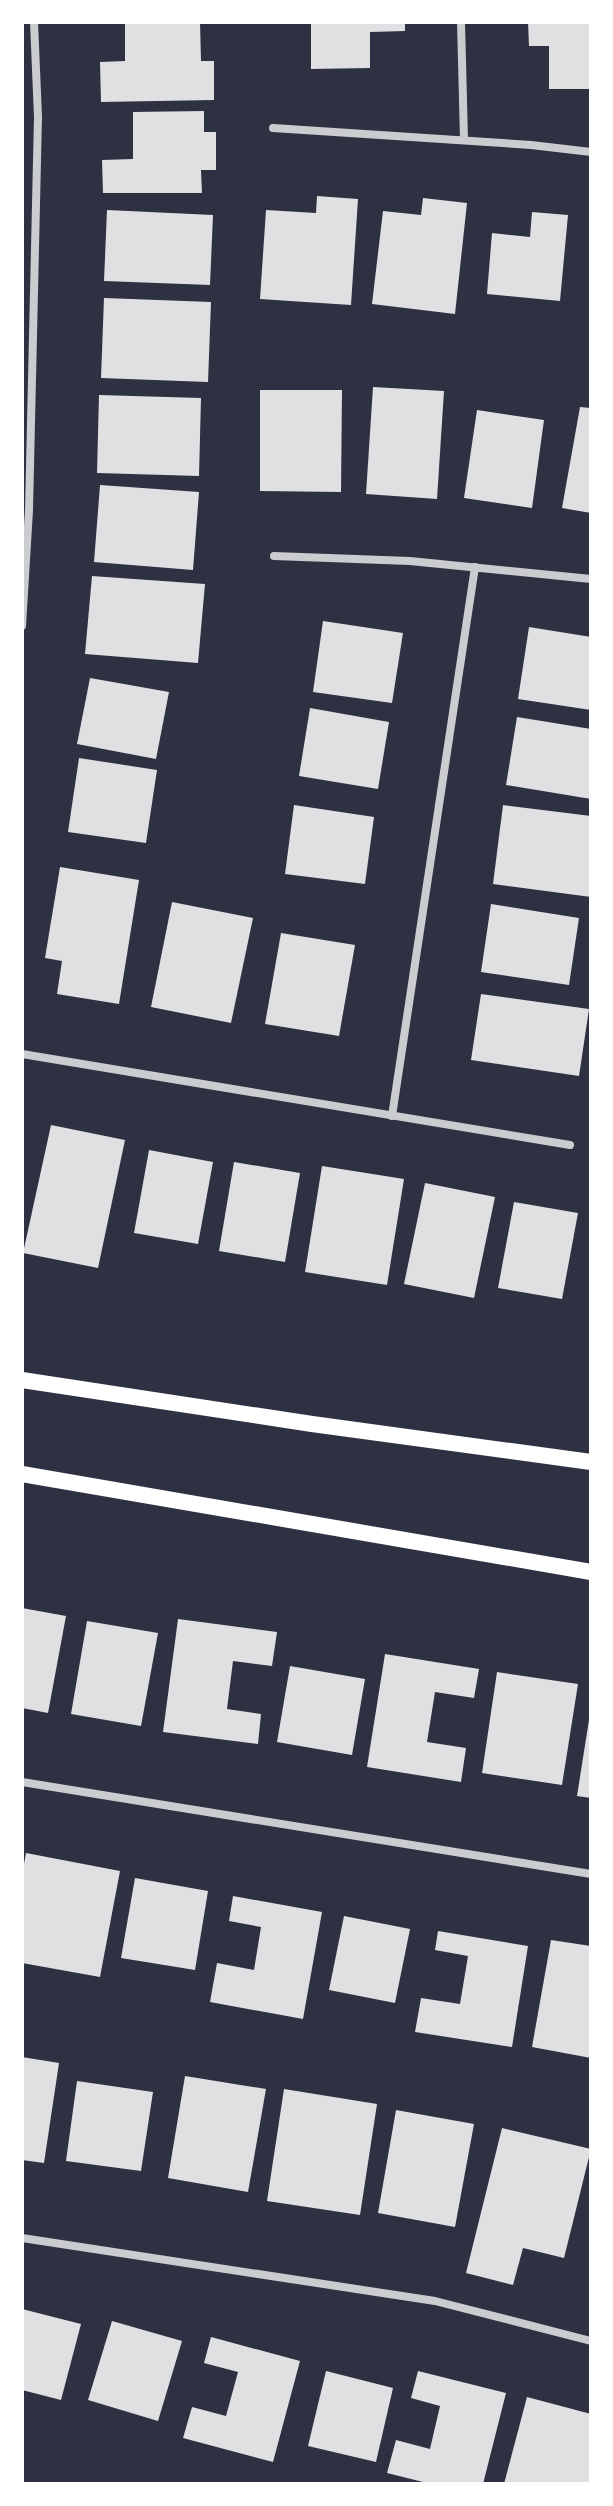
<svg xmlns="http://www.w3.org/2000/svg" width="613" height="2506" font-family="'Public Sans',sans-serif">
<rect width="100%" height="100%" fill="#2d3142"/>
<g fill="#e0e0e3">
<polygon points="125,22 200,22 201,61 214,61 214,100 101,102 100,62 125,61"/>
<polygon points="311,22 405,22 405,31 370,32 370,68 311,69"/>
<polygon points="528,22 591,22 591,89 549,89 549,46 529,46"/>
<polygon points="204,111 204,132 216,132 216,170 201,170 202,193 103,193 102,160 133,159 133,112"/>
<polygon points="317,196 358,199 351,305 260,299 266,210 316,213"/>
<polygon points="423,198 467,203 455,314 372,304 383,211 421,215"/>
<polygon points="107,210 213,215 210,285 104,281"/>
<polygon points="532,212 568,215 560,301 487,294 492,233 530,237"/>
<polygon points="104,298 211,302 208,382 101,378"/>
<polygon points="373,387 444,391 437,499 366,494"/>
<polygon points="260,390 342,390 341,492 260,491"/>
<polygon points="99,395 201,398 199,476 97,473"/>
<polygon points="580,407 591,408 591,513 562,508"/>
<polygon points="477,410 544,420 532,508 464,498"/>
<polygon points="100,485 199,492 193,570 94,562"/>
<polygon points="92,576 205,584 198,663 85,654"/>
<polygon points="323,621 403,633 392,703 313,692"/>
<polygon points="529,627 591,637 591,710 518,699"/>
<polygon points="90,678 169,692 156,759 77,744"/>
<polygon points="310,708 389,722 378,789 299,776"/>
<polygon points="517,717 591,729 591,799 506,785"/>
<polygon points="79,758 157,770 146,843 68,832"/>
<polygon points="294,805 374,817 365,884 285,874"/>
<polygon points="503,805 591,816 591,897 493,884"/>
<polygon points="60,867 139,880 119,1004 57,994 62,961 45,958"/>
<polygon points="172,902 253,918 231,1023 151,1007"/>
<polygon points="491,904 579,918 569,985 481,972"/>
<polygon points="281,933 355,945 339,1036 265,1024"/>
<polygon points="481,994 589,1009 579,1076 471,1060"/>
<polygon points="51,1125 125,1140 98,1268 23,1253"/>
<polygon points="149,1150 213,1162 198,1244 134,1233"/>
<polygon points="234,1162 300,1173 285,1262 219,1251"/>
<polygon points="322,1166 404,1179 387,1285 305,1272"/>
<polygon points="425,1183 495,1197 474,1298 404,1284"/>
<polygon points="514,1202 578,1213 562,1299 498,1288"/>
<polygon points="22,1608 66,1616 48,1713 22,1708"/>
<polygon points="178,1619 277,1632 272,1666 233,1661 227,1709 261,1714 258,1744 163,1732"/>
<polygon points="87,1621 158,1633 141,1726 71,1714"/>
<polygon points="385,1654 479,1669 474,1698 435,1692 427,1742 466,1748 461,1782 367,1767"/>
<polygon points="290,1666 365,1679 352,1755 277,1742"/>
<polygon points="497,1672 578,1684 562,1785 482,1773"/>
<polygon points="589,1720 591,1720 591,1798 577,1796"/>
<polygon points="26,1853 120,1871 100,1977 22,1963 22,1875"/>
<polygon points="135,1878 208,1891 195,1970 121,1958"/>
<polygon points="233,1896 322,1912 303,2019 210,2002 217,1963 254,1970 261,1927 229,1921"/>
<polygon points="344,1916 410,1929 395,2003 329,1990"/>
<polygon points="438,1931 528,1946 512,2047 415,2032 421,1998 460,2004 468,1956 435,1950"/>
<polygon points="551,1940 591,1946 591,2058 532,2047"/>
<polygon points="22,2057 59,2063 44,2163 22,2160"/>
<polygon points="185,2076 266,2089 248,2192 168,2178"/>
<polygon points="77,2081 153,2092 141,2171 66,2161"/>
<polygon points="284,2089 377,2104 360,2215 267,2201"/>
<polygon points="396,2110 474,2124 455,2227 378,2213"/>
<polygon points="502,2128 591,2149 564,2258 523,2248 513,2285 466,2273"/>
<polygon points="22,2309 81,2324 61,2400 22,2390"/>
<polygon points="112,2321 182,2341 158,2421 88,2400"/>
<polygon points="211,2337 300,2361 273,2462 183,2438 192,2407 226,2416 238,2372 204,2363"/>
<polygon points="326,2371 393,2388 376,2462 308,2446"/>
<polygon points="418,2371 506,2393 483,2484 431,2484 387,2473 396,2440 430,2449 440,2406 411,2398"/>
<polygon points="527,2397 591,2414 591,2484 504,2484"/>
</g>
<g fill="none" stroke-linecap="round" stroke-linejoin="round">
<g stroke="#caccd0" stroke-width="8">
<polyline points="461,22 464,140"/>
<polyline points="273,128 531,145 591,152"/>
<polyline points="274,556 410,561 591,579"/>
<polyline points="22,626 29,510 38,117 34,22"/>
<polyline points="22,1054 570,1145"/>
<polyline points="392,1116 475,567"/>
<polyline points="22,1782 591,1874"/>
<polyline points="22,2238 435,2301 591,2341"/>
</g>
<g stroke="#fff" stroke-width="16">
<polyline points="22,1380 312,1424 591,1462"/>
<polyline points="22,1474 591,1572"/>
</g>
</g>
<rect width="613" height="2506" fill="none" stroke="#ffffff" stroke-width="48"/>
</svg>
